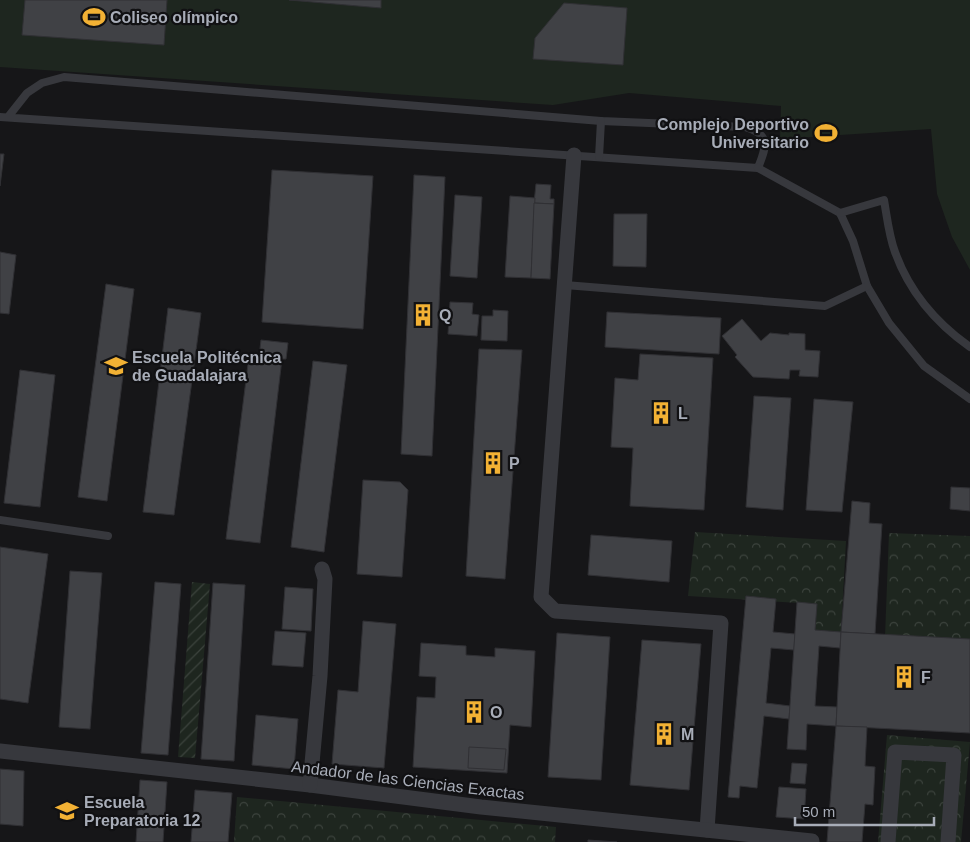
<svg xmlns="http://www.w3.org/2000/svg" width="970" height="842" font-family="Arial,sans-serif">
<defs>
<pattern id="park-crowns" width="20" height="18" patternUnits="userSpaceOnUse" patternTransform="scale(1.25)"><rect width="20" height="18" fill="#1e261f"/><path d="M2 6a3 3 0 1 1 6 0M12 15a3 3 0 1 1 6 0" fill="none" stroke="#3c433d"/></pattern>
<pattern id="garden-furrows" width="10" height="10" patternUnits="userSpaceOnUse" patternTransform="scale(1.25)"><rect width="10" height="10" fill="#1e261f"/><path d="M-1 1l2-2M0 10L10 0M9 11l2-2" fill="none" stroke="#3c433d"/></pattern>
</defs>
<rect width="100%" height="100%" fill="#161618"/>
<g fill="url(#park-crowns)">
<polygon points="695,532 846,541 841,632 815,630 816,604 688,596"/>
<polygon points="889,533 970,536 970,644 885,638"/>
<polygon points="887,735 970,742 961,842 878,842"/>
<polygon points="237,797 556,827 555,842 234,842"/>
</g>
<polygon fill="url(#garden-furrows)" points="192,582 210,584 195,758 178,757"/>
<polygon fill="#1e261f" points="0,0 970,0 970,270 952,237 937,194 931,129 780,139 781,106 629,93 553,105 0,67"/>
<g fill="#404145" stroke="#303034">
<polygon points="25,0 167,0 164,45 22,35"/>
<polygon points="289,0 381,0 381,8"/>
<polygon points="564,3 627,8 623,65 533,59 535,38"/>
<polygon points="0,154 4,154 0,186"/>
<polygon points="272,170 373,176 363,329 262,322"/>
<polygon points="414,175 445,177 432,456 401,454"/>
<polygon points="536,184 551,185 550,199 554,199 554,204 534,203"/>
<polygon points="455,195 482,197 477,278 450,276"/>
<polygon points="510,196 535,198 531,278 505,277"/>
<polygon points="534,203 554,204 550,279 531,278"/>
<polygon points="614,214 647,214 646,267 613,266"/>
<polygon points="0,252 16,255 9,314 0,313"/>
<polygon points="106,284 134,289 107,501 78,497"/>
<polygon points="450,302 473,303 472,314 479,315 477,336 448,334"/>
<polygon points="168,308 201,313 174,515 143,512"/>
<polygon points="493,310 508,311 507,341 481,340 482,316 493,316"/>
<polygon points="607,312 721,318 719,354 605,347"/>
<polygon points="742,319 761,341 770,333 789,335 789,333 805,334 805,350 820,351 818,377 799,376 800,370 790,370 789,379 753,377 735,357 737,355 722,336"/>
<polygon points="261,340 288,343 286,359 282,359 260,543 226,539 249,356 259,357"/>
<polygon points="479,349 522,350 505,579 466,576"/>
<polygon points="640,354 713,358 704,510 630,506 633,448 611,447 615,378 638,380"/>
<polygon points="313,361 347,365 324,552 291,547"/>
<polygon points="20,370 55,375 40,507 4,503"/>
<polygon points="754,396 791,398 783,510 746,507"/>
<polygon points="814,399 853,402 842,512 806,510"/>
<polygon points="363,480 400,482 408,490 402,577 357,574"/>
<polygon points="951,487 970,488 970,511 950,509"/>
<polygon points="852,501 870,503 869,523 882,524 875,634 841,632"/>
<polygon points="591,535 672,541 669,582 588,575"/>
<polygon points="0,547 48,554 28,703 0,699"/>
<polygon points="70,571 102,573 90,729 59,727"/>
<polygon points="155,582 181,584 168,755 141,753"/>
<polygon points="213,583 245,585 234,761 201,759"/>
<polygon points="285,587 313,589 311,631 282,629"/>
<polygon points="746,596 776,599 773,632 795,634 794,650 771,648 766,703 790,706 789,719 764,716 757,788 740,786 739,798 728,797"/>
<polygon points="797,602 817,604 815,630 841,632 840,648 819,646 815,706 837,707 836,726 807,724 806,750 787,749"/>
<polygon points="363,621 396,624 384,768 332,764 338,690 358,692"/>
<polygon points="275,631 306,633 303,667 272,665"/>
<polygon points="841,632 970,639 970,733 836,726"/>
<polygon points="557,633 610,637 601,780 548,777"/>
<polygon points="642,640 701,644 689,790 630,785"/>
<polygon points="421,643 466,646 466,655 495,657 495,648 535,651 531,727 510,725 507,773 413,767 417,697 435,698 436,677 419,676"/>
<polygon points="256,715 298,719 294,769 252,765"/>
<polygon points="836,726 867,727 865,766 875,767 873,805 865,804 862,842 827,842"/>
<polygon points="469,747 506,749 504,770 468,768"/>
<polygon points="792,763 807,764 805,784 790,783"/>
<polygon points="0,769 24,771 23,826 0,824"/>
<polygon points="140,780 167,782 163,842 136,842"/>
<polygon points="779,787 806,789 804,819 776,817"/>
<polygon points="195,790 232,793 228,842 191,842"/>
<polygon points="588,840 617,842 588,842"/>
</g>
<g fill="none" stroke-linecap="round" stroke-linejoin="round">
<g stroke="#37383d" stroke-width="8">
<path d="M0 117 758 168C766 147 772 135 745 127L601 121 64 77 42 83 27 93 8 117"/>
<polyline points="599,157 601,121"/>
<polyline points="758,168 840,213 853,241 867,286 889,323 924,366 970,399"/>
<path d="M840 213 884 200C887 217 889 236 895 252 909 291 936 323 970 347"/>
<polyline points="565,285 825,306 867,286"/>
<polyline points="0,520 108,536"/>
</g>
<g stroke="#37383d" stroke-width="15">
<polyline points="574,155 541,597 555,611 721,623 707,830"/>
<polyline points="0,751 310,785 481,807 812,841"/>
<polyline points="310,785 320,676 325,579 322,569"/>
<polyline points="888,842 895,752 954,755 948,842"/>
</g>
</g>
<defs>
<symbol id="stadium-bare" viewBox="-9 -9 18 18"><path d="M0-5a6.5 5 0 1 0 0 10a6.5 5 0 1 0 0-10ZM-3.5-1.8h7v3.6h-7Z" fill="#f2b134" stroke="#111113" stroke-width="2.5" paint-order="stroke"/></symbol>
<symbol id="building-bare" viewBox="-9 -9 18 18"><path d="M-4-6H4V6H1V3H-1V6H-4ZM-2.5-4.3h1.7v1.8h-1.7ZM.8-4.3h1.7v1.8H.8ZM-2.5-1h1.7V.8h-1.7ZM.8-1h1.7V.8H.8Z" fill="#f2b134" stroke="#111113" stroke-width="2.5" paint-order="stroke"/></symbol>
<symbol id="university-bare" viewBox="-9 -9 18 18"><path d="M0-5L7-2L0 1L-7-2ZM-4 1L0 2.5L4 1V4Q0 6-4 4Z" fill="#f2b134" stroke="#111113" stroke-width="2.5" paint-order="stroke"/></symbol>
</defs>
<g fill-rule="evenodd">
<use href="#stadium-bare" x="78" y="1" width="32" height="32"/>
<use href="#stadium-bare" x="810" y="117" width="32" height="32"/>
<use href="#building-bare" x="407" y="299" width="32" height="32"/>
<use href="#university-bare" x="100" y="350" width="32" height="32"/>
<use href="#building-bare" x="645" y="397" width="32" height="32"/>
<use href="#building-bare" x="477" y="447" width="32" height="32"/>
<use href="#building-bare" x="888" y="661" width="32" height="32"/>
<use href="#building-bare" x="458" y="696" width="32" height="32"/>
<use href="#building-bare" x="648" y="718" width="32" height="32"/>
<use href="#university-bare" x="51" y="795" width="32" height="32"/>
</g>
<g text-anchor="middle" stroke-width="4.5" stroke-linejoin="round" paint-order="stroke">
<g font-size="16" font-weight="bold" fill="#a8adb8" stroke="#111113" text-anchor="start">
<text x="110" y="23">Coliseo olímpico</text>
<text x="809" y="130" text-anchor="end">Complejo Deportivo<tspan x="809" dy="18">Universitario</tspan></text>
<text x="439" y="321">Q</text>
<text x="132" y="363">Escuela Politécnica<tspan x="132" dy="18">de Guadalajara</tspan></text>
<text x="678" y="419">L</text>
<text x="509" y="469">P</text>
<text x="921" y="683">F</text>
<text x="490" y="718">O</text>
<text x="681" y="740">M</text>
<text x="84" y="808">Escuela<tspan x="84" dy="18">Preparatoria 12</tspan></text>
</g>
<g font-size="16" fill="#a8adb8" stroke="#111113">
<text transform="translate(408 780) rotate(7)" y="6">Andador de las Ciencias Exactas</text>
</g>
</g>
<path d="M795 817v8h139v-8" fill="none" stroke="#a8adb8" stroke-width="2.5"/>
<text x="802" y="817" font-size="15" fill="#a8adb8" stroke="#111113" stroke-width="4" paint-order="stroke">50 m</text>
</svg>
